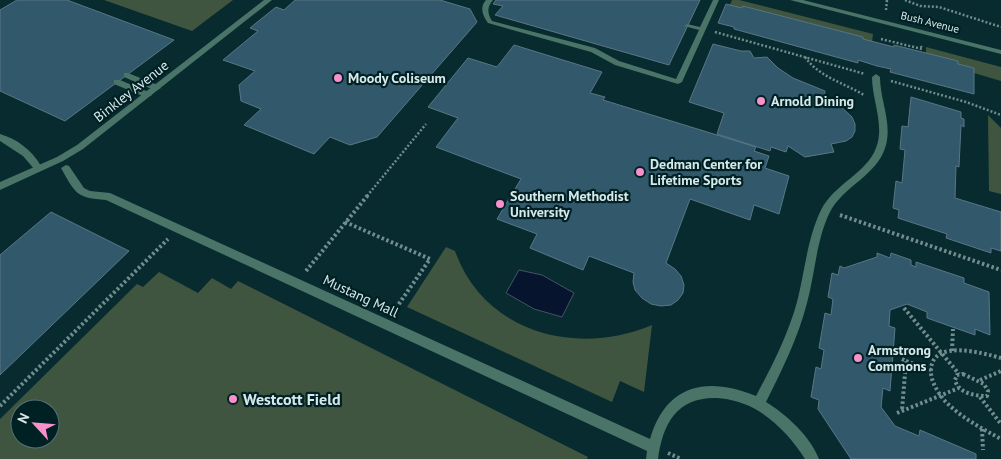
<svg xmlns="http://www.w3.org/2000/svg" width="1001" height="459" font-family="'PT Sans',sans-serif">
<rect width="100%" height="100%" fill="#072b2e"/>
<g fill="#405540" fill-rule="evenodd">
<polygon points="104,0 233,0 192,31"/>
<polygon points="732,0 739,0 873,34 872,42 863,39 863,37 744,6 742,8 730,5"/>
<polygon points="926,47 1001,67 1001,81 974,73 974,68 958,64 958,61 926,53"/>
<polygon points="988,115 1001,128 1001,194 989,191"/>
<path d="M446 247 455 251C484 333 577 357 652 325L644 392 620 381 612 402 407 307Z"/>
<path d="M159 272 198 293 212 278 231 289 238 281 588 457 587 459H0V419L137 284 143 287ZM20 409H50V439H20Z"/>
</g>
<polygon fill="#06142d" stroke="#455466" points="519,270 542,275 574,293 562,317 534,309 506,293"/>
<g fill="#32596b" stroke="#5a7685">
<polygon points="17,0 67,0 174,40 65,121 0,91 0,10"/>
<polygon points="295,0 440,0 470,9 477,22 377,137 350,145 330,137 314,154 244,125 261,109 241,101 239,85 255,71 223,60 258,31 250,28 276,7 284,10"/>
<polygon points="496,0 700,0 669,65 495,15 503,6 493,4"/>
<polygon points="726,4 742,8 743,6 863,37 863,39 894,47 894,45 958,61 958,64 974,68 974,94 890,72 891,69 877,66 858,60 858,63 734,29 734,27 718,23"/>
<polygon points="713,44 741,51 750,51 754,58 767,57 778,68 793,78 825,91 824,98 839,105 852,117 855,124 855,131 852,137 846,141 831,144 834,152 805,157 788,146 786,152 771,147 770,151 717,134 724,113 689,102"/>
<polygon points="514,45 602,72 590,93 605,97 603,100 756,147 754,151 769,156 765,168 789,176 779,214 754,205 750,220 690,199 666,263 675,269 681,276 684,285 683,293 678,300 671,305 661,306 651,304 642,298 635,290 633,282 634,273 589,256 583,270 530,248 537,234 497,219 521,179 436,147 458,118 428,107 468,58 497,67"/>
<polygon points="911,97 961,112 961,118 964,119 964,127 961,125 959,167 956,166 955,198 1001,212 1001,251 991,248 991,253 946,238 947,234 898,218 899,210 893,208 896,181 902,183 905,150 900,149 902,126 908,127"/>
<polygon points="51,212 129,251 0,375 0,255"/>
<polygon points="877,253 890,258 891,253 911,260 911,265 916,267 916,262 964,278 964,283 989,292 990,335 975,329 975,335 927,318 927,312 907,304 890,310 889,326 895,328 890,391 883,388 881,407 895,426 919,436 920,430 976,454 976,459 851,459 818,409 819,400 811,397 816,367 821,369 824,350 819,348 825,313 831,315 833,299 828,297 832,273 838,275 840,266 844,268 877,257"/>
</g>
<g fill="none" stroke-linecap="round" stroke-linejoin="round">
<g stroke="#728d8f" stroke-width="2.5" stroke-dasharray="2 2" stroke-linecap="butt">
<polyline points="905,0 920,6 939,7 1001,27"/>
<polyline points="886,10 887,0"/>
<polyline points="715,32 865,74"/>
<polyline points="881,39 922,49 921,46"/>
<path d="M805 57C819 77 844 83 864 95"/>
<polyline points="891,81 966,102 1001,115"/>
<polyline points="367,196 426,124"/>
</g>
<g stroke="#728d8f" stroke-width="4" stroke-dasharray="2.5 2.5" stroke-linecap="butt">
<polyline points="840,215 1001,270"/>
<polyline points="345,222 430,259 394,311"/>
<polyline points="306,271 368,195"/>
<polyline points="904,308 959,374"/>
<polyline points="952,351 953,329"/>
<path d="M1001 358C983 353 933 339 931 369 930 380 937 391 944 400 960 417 981 428 1001 439"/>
<polyline points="902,359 906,361 902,410"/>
<polyline points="906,361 931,370"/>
<path d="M963 374 984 384 988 391 987 396C975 396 958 393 955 380L957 375Z"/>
<polyline points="980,380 1001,371"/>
<polyline points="980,397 1001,424"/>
<polyline points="0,406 168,239"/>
<polyline points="897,413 959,388"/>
<polyline points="982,429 983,450"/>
<polyline points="668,453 681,459"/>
</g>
<g fill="#4a7467" fill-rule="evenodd">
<path d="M486 0H493C487 7 487 13 492 21L595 48 619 61 676 79 699 30 684 26 687 24 700 27 713 0H719L682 82 678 84 615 65 591 52 488 23C483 16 479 8 486 0Z"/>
<polygon points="124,73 128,73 160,86 161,88 157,90 154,90 124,77"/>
<polygon points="114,80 120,80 151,93 152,95 148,97 145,97 114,84"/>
</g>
<path fill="#4a7467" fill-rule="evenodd" d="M876 74 880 77C880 100 892 122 886 145 878 176 842 186 829 214 816 242 815 274 807 303 798 338 782 370 766 402 787 415 810 436 819 459H805C793 440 777 422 757 410 745 403 731 399 717 398 677 397 663 423 658 459H646L647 451 106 200C76 198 75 193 61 168L66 165 69 166 84 188 90 191 110 193 650 439C666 384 707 376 756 396 772 366 788 335 797 302 805 271 807 239 821 210 834 184 867 173 876 148 885 126 872 100 872 77Z"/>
<polygon fill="#4a7467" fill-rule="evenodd" points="264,0 272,0 83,149 63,161 0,190 0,182 57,157 77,145"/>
<g fill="#4a7467" fill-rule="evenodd">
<polygon points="790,0 803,0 1001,50 1001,54"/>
<path d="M0 134C17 139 32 150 41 166L43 168 41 170H35L23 156 0 141Z"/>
</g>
</g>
<g fill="#f890cb" stroke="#002124" stroke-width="2">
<circle cx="338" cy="78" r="5"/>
<circle cx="761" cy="101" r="5"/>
<circle cx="640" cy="172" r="5"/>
<circle cx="500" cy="204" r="5"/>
<circle cx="858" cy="358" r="5"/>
<circle cx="233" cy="399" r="5"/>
</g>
<g text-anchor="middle" stroke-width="4.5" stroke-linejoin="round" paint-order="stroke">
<g font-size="11" fill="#d7e9eb" stroke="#002124">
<text transform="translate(930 22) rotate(14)" y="4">Bush Avenue</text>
</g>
<g font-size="14" font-weight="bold" fill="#d7e9eb" stroke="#002124" text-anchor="start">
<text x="348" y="83">Moody Coliseum</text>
<text x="771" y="106">Arnold Dining</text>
<text x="650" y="169">Dedman Center for<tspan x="650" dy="16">Lifetime Sports</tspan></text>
<text x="510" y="201">Southern Methodist<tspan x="510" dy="16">University</tspan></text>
<text x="868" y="355">Armstrong<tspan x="868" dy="16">Commons</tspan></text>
</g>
<g font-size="14" fill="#d7e9eb" stroke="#002124">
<text transform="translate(131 91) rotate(-38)" y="5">Binkley Avenue</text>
<text transform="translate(361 296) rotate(25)" y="5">Mustang Mall</text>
</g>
<g font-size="16" font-weight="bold" fill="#d7e9eb" stroke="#002124" text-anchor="start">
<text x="243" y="405">Westcott Field</text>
</g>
</g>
<g transform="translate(35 424) rotate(296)"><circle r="24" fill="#002124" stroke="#567174"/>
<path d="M0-4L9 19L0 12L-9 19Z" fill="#f890cb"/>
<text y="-8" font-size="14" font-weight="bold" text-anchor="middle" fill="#d7e9eb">N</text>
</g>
</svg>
